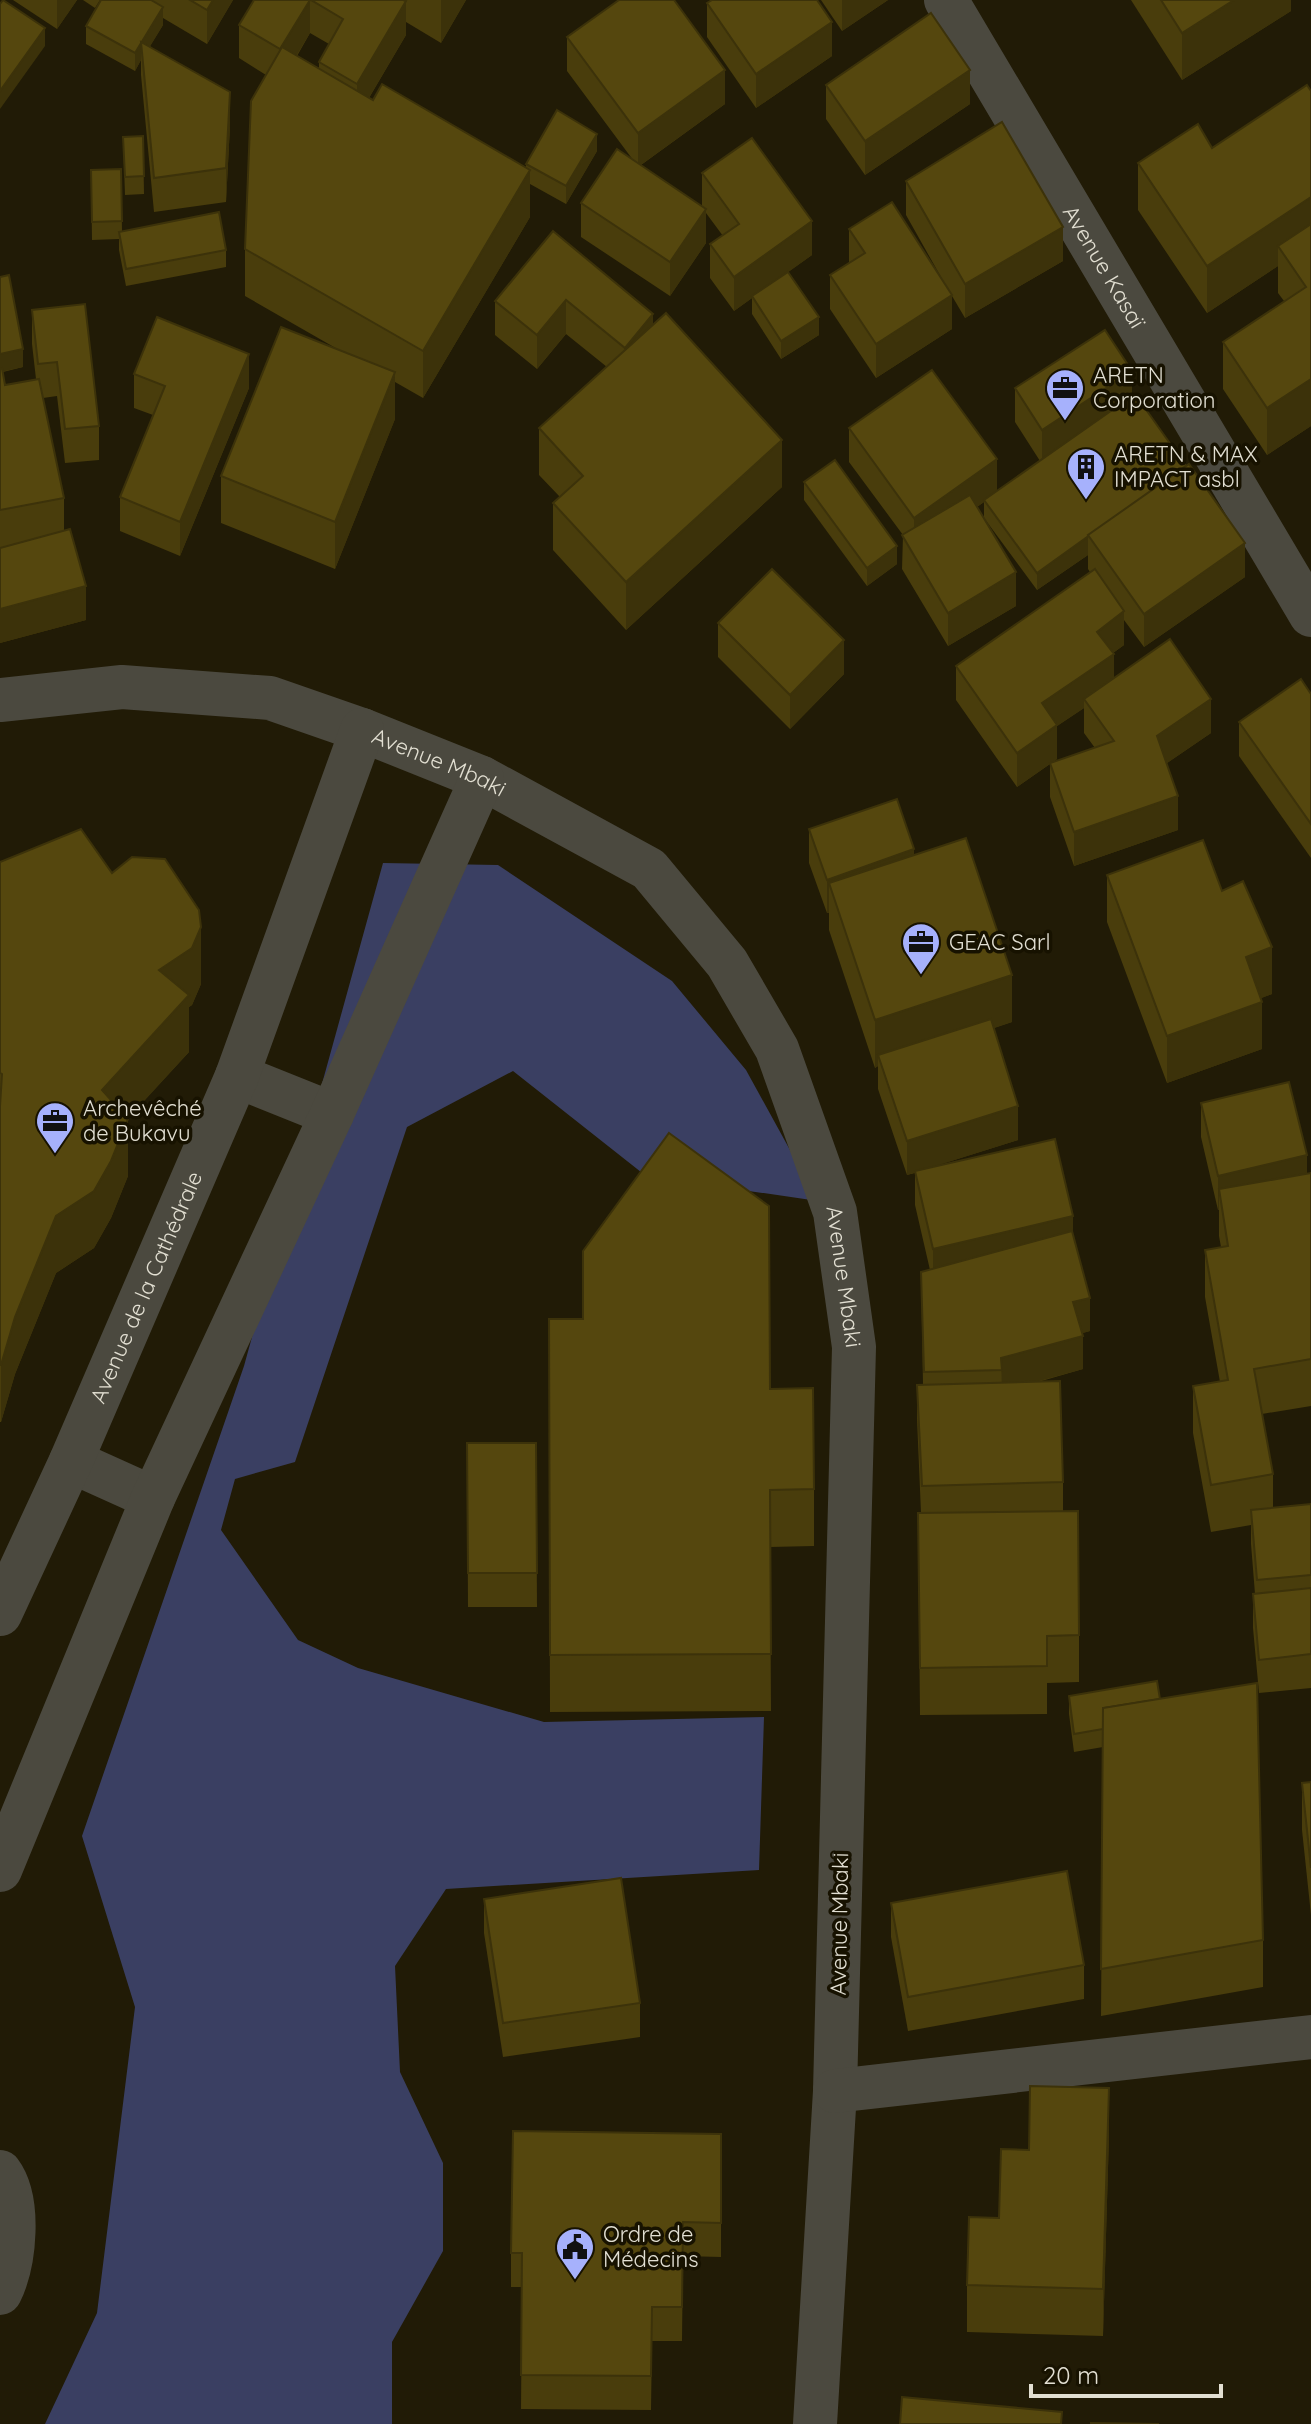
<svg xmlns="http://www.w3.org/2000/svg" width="1311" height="2424" font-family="Quicksand,sans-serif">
<rect width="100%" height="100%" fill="#211b06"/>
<polygon fill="#3a3f62" points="383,863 498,865 672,981 746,1070 818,1201 646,1176 513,1071 407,1127 295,1462 235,1479 221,1530 298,1640 358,1668 544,1722 764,1717 759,1870 446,1889 395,1966 400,2072 443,2163 443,2251 392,2342 392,2424 45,2424 97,2313 135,2007 82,1836 244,1366"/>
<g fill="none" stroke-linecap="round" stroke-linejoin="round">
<g stroke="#4b493f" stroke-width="44">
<path id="s1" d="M946 0 1311 615"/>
<path id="s2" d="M0 700 122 687 270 698 362 730 482 778 649 869 727 963 777 1049 835 1212 854 1347 835 2091 815 2424"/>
<polyline points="237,1076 332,1114"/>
<polyline points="71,1461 153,1498"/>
<path id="s3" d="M0 1614 71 1461 237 1076 362 730"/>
<polyline points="0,1870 153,1498 332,1114 482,778"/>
<polyline points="835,2091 1311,2037"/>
<path d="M0 2172C21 2200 15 2263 0 2293"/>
</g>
</g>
<g fill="#493d0c" fill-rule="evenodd">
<polygon points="13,0 77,0 57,29"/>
<polygon points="83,0 100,0 95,8"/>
<polygon points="101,0 233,0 207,44 163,18 163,25 150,46 230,126 226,202 154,212 141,75 141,60 135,71 86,44 86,26"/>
<path d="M254 0H466L441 43 406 22V35L369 98 526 167V164L597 151 566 204 530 184V217L423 398 395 382V419L335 569 221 523V476L339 350 245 296V249L266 75 239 58V25ZM310 33 329 44 319 62V68L297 56Z"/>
<polygon points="821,0 888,0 842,31"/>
<polygon points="1131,0 1291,0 1291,11 1182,80"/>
<polygon points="707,3 832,56 756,108 707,37"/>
<polygon points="567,37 725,104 641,165 702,206 702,173 812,255 788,272 819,335 781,359 752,314 752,298 734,311 710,278 710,244 723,236 706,213 706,243 670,296 581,237 581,203 633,160 567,71"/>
<polygon points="826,85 970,104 865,175 826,119"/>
<polygon points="1311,91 1311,426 1267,455 1223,389 1223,342 1284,301 1278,293 1278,266 1207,313 1138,210 1138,163 1212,148"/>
<polygon points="143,136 144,194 125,195 123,137"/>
<polygon points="121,169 122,231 226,250 226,267 126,286 119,250 119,239 92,240 91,170"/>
<polygon points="906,181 1063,261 965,318 952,296 952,329 876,378 830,309 830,275 849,263 849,229 946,286 906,215"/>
<polygon points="553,231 653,325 782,487 626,630 553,550 553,503 560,497 539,475 539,428 607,367 566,334 537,369 495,335 495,301"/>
<polygon points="0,277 23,367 3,372 5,385 36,379 32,344 32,310 99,426 99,460 65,463 57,396 43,398 64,498 64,531 86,620 0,643"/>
<polygon points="134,374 249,388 180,556 120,531 120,497 153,415 134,408"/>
<path d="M1015 388 1132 396 1245 577 1144 647 1124 620V645L1113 653 1114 678 1211 733 1167 763 1178 830 1074 866 1050 797V764L1017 787 956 700V666L1090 572 1088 569V555L1037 590 984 518V502L977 507 1016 606 948 646 902 569 903 535 849 462V428L997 491 1040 461 1015 422ZM1084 708V733L1095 748 1053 762 1057 759V726Z"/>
<polygon points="804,482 897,564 867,586 804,500"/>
<polygon points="718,623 844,674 790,729 718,657"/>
<polygon points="1311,694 1311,858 1239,756 1239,722"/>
<polygon points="809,829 914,855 1012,1022 994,1028 1018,1140 935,1166 1073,1235 1090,1331 1082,1333 1083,1369 1038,1382 1063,1482 1063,1512 1079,1635 1079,1682 1047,1683 1047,1714 920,1715 918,1513 921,1513 917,1419 917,1385 923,1385 921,1272 930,1270 915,1205 915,1173 907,1175 878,1089 878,1066 875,1068 829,930 829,913 827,913 809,863"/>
<polygon points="0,862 112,873 201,984 192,1005 189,1007 189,1052 127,1119 128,1176 111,1218 94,1248 56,1273 15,1374 1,1422 0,1422"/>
<polygon points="1107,875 1222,891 1272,994 1261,998 1262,1049 1167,1083 1107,922"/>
<polygon points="1201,1103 1307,1174 1311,1173 1311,1406 1262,1414 1273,1474 1273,1508 1311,1504 1311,1688 1259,1693 1253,1628 1253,1594 1255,1594 1251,1544 1251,1525 1211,1532 1193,1433 1193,1386 1220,1382 1205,1297 1205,1250 1221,1247 1219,1236 1219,1210 1218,1210 1201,1137"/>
<polygon points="549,1319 770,1389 814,1489 814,1546 770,1547 771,1711 550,1712"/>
<polygon points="467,1443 536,1443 537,1607 468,1607"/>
<polygon points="1069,1696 1160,1699 1263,1940 1263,1987 1101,2016 1103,1747 1074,1752 1069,1714"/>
<polygon points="1311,1782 1311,1915 1302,1830 1302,1783"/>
<polygon points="484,1899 640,2003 640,2037 503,2057 484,1933"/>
<polygon points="891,1903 1084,1965 1084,1999 908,2031 891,1937"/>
<polygon points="721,2134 721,2257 683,2256 682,2341 652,2341 651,2410 521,2409 522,2287 511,2287 511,2253"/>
<polygon points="1109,2135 1103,2336 967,2332 967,2285 999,2218 1029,2150"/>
</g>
<g fill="#3c320a">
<polygon points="57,0 77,0 57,29"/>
<polygon points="213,0 233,0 207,44 207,10"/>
<polygon points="310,0 310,33 280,83 280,49"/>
<polygon points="441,0 466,0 441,43"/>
<polygon points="842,0 888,0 842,31"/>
<polygon points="1234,0 1291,0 1291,11 1182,80 1182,33"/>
<polygon points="406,1 406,35 357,118 357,84"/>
<polygon points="163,7 163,25 143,58 141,42"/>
<polygon points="832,22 832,56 756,108 756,74"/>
<polygon points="45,28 45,46 0,109 0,91"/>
<polygon points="141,43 141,60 135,71 135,53"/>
<polygon points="725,70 725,104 638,167 638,133"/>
<polygon points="970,70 970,104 865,175 865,141"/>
<polygon points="230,92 230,126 226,202 226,168"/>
<polygon points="597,134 597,151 566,204 566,186"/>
<polygon points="530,170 530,217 423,398 423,351"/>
<polygon points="1311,197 1311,244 1278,246 1278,266 1207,313 1207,266"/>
<polygon points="706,209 706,243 670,296 670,262"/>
<polygon points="812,221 812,255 734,311 734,277"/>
<polygon points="1063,227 1063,261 965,318 965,284"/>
<polygon points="952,295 952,329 876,378 876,344"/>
<polygon points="566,300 566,334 537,369 537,335"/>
<polygon points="653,314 653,348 625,381 625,348"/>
<polygon points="819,317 819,335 781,359 781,341"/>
<polygon points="23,349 23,367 0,372 0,354"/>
<polygon points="249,354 249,388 180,556 180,522"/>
<polygon points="1132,371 1132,405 1042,464 1042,430"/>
<polygon points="395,372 395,419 335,569 335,522"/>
<polygon points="1311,379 1311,426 1267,455 1267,408"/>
<polygon points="782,440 782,487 626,630 626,582"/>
<polygon points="997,459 997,493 984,500 984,502 914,551 914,518"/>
<polygon points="1088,537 1088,555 1037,590 1037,573"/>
<polygon points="1245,543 1245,577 1144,647 1144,614"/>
<polygon points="897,546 897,564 867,586 867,568"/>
<polygon points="1016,572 1016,606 948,646 948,613"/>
<polygon points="86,586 86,620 0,643 0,609"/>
<polygon points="1124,611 1124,645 1098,664 1114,654 1114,688 1084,699 1084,708 1057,726 1057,759 1017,787 1017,753 1042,703 1097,632"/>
<polygon points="844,640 844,674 790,729 790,695"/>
<polygon points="1211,699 1211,733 1157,770 1157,736"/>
<polygon points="1178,796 1178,830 1074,866 1074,832"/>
<polygon points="914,849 914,883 829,883 829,913 827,913 827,880"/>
<polygon points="201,927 201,984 192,1005 189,1007 189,1052 102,1147 102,1090 159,970"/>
<polygon points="1272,947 1272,994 1246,1004 1246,957"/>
<polygon points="1012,975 1012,1022 882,1065 878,1055 878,1066 875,1068 875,1020"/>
<polygon points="1262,1002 1262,1049 1167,1083 1167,1036"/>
<polygon points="1018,1106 1018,1140 907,1175 907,1141"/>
<polygon points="128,1119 128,1176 111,1218 94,1248 56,1273 15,1374 1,1422 1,1365 15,1317 56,1216"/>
<polygon points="1307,1155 1307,1189 1219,1189 1219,1210 1218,1210 1218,1176"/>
<polygon points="1073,1216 1073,1250 933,1283 933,1249"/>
<polygon points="1090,1298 1090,1331 1073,1336 1073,1302"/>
<polygon points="1083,1336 1083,1369 1002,1391 1001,1358"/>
<polygon points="1109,2088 1109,2135 1103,2336 1103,2289"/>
</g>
<g fill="#55470e" stroke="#3c320a" stroke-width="2">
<polygon points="3,0 45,28 0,91 0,4"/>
<polygon points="101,0 151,0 163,7 135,53 86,26"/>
<polygon points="190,0 213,0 207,10"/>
<polygon points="254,0 310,0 280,49 239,25"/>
<polygon points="311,0 403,0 406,1 357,84 319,62 343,19"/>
<polygon points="619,0 674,0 725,70 638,133 567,37"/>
<polygon points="712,0 817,0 832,22 756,74 707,3"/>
<polygon points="1161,0 1234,0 1182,33"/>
<polygon points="931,13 970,70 865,141 826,85"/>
<polygon points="141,42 230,92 226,168 154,178"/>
<polygon points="282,47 373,100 382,84 530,170 423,351 245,249 251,101"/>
<polygon points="1307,85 1311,91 1311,197 1207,266 1138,163 1198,124 1212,148"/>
<polygon points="557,110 597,134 566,186 526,164"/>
<polygon points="1002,122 1063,227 965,284 906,181"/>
<polygon points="143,136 144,176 125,177 123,137"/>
<polygon points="752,138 812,221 734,277 710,244 739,224 702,173"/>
<polygon points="617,149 706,209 670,262 581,203"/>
<polygon points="121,169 122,221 92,222 91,170"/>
<polygon points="892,202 952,295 876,344 830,275 865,253 849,229"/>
<polygon points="219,212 226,250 126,269 119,232"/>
<polygon points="1311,224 1311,379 1267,408 1223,342 1306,287 1278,246"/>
<polygon points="553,231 653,314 625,348 566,300 537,335 495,301"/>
<polygon points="788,272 819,317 781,341 752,296"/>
<polygon points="9,275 23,349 0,354 0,277"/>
<polygon points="85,304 99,426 65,429 57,362 38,364 32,310"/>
<polygon points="666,313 782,440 626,582 553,503 583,476 539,428"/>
<polygon points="157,317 249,354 180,522 120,497 165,386 134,374"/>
<polygon points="281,327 395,372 335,522 221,476"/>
<polygon points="1105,330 1132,371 1042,430 1015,388"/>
<polygon points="2,368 5,385 39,379 64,498 0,510 0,369"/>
<polygon points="932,370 997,459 914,518 849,428"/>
<polygon points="1135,394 1186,466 1037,573 984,500"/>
<polygon points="835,460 897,546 867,568 804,482"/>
<polygon points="1189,464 1245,543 1144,614 1088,535"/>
<polygon points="970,495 1016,572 948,613 902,535"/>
<polygon points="70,529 86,586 0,609 0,548"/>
<polygon points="772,569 844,640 790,695 718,623"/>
<polygon points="1095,569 1124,611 1097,632 1114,654 1042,703 1057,725 1017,753 956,666"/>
<polygon points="1170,639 1211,699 1157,736 1178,796 1074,832 1050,763 1114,741 1084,699"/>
<polygon points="1301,679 1311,694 1311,824 1239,722"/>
<polygon points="897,799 914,849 827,880 809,829"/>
<polygon points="81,829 112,873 132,857 165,859 199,910 201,927 192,948 159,970 189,995 102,1090 128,1119 111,1161 94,1191 56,1216 15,1317 1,1365 0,1365 0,1106 2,1074 0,1073 0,862"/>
<polygon points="966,838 1012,975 875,1020 829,883"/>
<polygon points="1203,840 1222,891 1243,881 1272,947 1246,957 1262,1002 1167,1036 1107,875"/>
<polygon points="991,1019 1018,1106 907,1141 878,1055"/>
<polygon points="1289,1082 1307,1155 1218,1176 1201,1103"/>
<polygon points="669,1133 769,1206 770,1389 813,1388 814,1489 770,1490 771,1654 550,1655 549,1319 583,1319 583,1251"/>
<polygon points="1055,1139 1073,1216 933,1249 915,1171"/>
<polygon points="1311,1173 1311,1359 1254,1369 1273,1474 1211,1485 1193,1386 1228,1380 1205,1250 1228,1246 1219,1189"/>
<polygon points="1072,1231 1090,1298 1073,1302 1083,1336 1001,1358 1002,1370 924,1372 921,1272"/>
<polygon points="1060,1381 1063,1482 922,1486 917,1385"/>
<polygon points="467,1443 536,1443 537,1573 468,1573"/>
<polygon points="1311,1504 1311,1575 1257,1580 1251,1510"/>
<polygon points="1078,1511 1079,1635 1047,1636 1047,1666 920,1668 918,1513"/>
<polygon points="1311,1588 1311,1654 1259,1660 1253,1594"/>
<polygon points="1157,1681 1160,1699 1103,1708 1103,1729 1074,1734 1069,1696"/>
<polygon points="1257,1683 1263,1940 1101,1969 1103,1708"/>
<polygon points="1311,1782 1311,1868 1302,1783"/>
<polygon points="1067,1871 1084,1965 908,1997 891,1903"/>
<polygon points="621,1878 640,2003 503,2023 484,1899"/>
<polygon points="1030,2086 1109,2088 1103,2289 967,2285 969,2217 999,2218 1001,2149 1029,2150"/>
<polygon points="513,2131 721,2134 721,2223 683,2222 682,2307 652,2307 651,2376 521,2375 522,2253 511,2253"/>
<polygon points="902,2397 1062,2412 1061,2424 900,2424"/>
<polygon points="1091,2423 1159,2424 1091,2424"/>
</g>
<defs>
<symbol id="office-pin" viewBox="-11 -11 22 30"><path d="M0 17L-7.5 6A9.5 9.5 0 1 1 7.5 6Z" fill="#a6b1fc" stroke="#171200"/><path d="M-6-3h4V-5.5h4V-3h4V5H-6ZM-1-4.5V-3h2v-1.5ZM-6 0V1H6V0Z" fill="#111"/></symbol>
<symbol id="building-pin" viewBox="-11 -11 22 30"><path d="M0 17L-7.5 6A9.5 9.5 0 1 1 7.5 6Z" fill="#a6b1fc" stroke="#171200"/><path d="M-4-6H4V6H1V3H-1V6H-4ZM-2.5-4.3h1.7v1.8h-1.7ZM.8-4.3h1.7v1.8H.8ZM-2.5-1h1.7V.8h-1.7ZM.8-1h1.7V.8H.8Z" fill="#111"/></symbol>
<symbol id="civic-pin" viewBox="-11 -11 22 30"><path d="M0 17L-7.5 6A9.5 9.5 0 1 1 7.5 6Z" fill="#a6b1fc" stroke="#171200"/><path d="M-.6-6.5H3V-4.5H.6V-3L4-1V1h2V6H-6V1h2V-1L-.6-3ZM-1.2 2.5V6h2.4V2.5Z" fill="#111"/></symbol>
</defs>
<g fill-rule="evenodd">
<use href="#office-pin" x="1043" y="366" width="44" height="60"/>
<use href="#building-pin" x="1064" y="445" width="44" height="60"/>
<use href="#office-pin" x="899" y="920" width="44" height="60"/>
<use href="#office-pin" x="33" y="1099" width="44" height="60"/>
<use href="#civic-pin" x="553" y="2225" width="44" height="60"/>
</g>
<g text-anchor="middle" stroke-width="7" stroke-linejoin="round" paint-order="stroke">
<g font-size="22" fill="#e2dfd2" stroke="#171200">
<text dy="8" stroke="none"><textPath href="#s1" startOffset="310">Avenue Kasaï</textPath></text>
<text dy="8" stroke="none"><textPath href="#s2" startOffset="452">Avenue Mbaki</textPath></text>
<text dy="8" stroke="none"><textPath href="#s2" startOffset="1148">Avenue Mbaki</textPath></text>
<text dy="8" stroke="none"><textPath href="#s3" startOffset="358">Avenue de la Cathédrale</textPath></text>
<text transform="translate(839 1924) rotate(-89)" y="8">Avenue Mbaki</text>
</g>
<g font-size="22" fill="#e2dfd2" stroke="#171200" text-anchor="start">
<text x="1093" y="383">ARETN<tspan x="1093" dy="25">Corporation</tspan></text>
<text x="1114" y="462">ARETN &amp; MAX<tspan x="1114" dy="25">IMPACT asbl</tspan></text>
<text x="949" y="950">GEAC Sarl</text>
<text x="83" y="1116">Archevêché<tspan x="83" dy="25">de Bukavu</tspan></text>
<text x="603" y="2242">Ordre de<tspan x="603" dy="25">Médecins</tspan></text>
</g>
</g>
<path d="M1031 2384v12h190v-12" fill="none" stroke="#e2dfd2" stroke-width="4"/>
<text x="1043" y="2384" font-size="24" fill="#e2dfd2" stroke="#171200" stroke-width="6" paint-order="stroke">20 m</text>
</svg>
